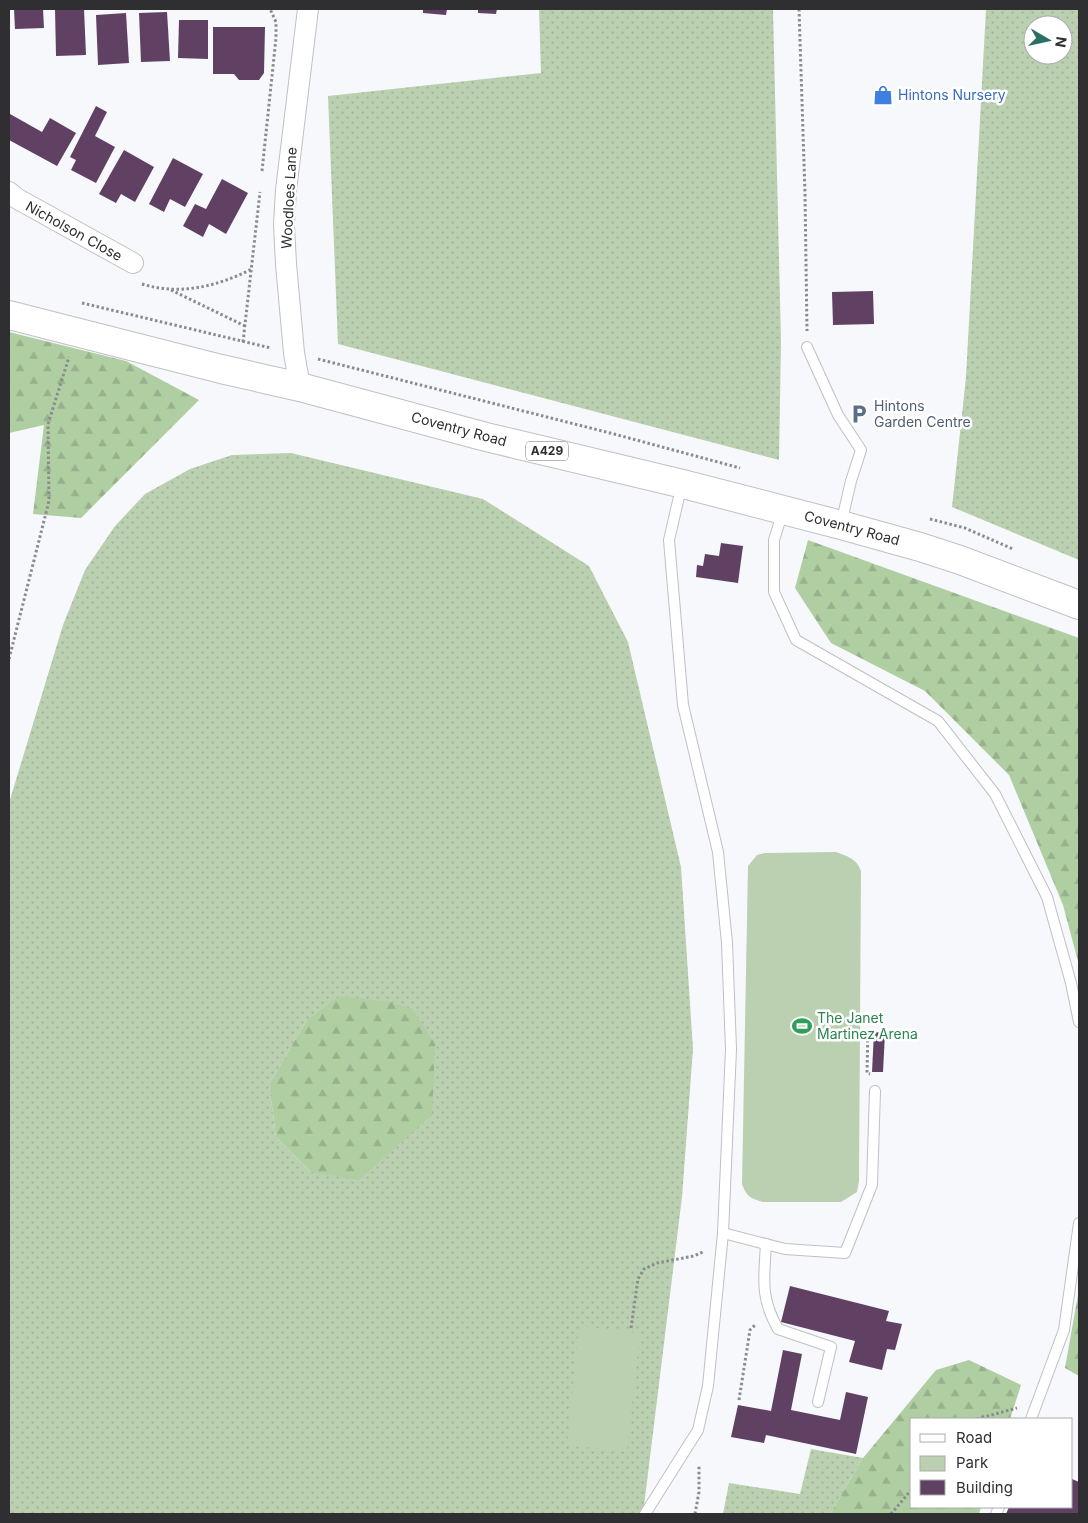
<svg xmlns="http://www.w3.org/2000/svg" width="1088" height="1523" font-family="Inter,sans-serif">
<defs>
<pattern id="grass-dots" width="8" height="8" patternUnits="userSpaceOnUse" patternTransform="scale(1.25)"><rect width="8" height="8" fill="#bad0b0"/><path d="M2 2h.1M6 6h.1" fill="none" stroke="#a0b398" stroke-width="1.8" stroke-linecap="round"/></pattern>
<pattern id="forest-firs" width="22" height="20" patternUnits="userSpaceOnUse" patternTransform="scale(1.25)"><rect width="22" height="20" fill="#afcea2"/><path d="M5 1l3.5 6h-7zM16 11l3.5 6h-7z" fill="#97b18c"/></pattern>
</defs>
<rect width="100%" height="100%" fill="#f7f8fc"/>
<g fill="url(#grass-dots)" fill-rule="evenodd">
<polygon points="539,9 773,9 781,341 779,460 338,344 328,96 541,73"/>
<path d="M986 9H1079V560L952 507 966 377ZM1033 25H1063V55H1033Z"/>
<path d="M291 453 483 499 589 566 628 642 681 867 693 1049 682 1197 643 1514H9V803L63 625 85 570 115 526 145 494 190 469 232 455ZM307 1020 311 1172 276 1137 269 1084Z"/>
<polygon points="811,1449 863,1458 830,1514 723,1514 729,1483 800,1494"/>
</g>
<g fill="url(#forest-firs)">
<polygon points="9,332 126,361 199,400 81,518 33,514 44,425 9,433"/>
<polygon points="808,540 1079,638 1079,965 1063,905 1009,775 925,691 831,643 795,588"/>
<polygon points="340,996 390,1002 413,1009 435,1044 432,1115 359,1180 311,1172 276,1137 269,1084 307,1020"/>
<polygon points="1079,1289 1079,1376 1065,1368"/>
<polygon points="969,1360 1021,1385 1010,1419 912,1419 912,1507 981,1507 979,1514 830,1514 863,1458 936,1370"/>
</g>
<g fill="#bad0b0">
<path d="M836 852C847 856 857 859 861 871L859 1181 857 1192 841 1202H763C751 1199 746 1196 742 1184L748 866 757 855 765 853Z"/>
<polygon points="579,1326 640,1333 627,1452 567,1445"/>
</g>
<g fill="#604164">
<polygon points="14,9 43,9 44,28 15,29"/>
<polygon points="55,9 84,9 86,55 56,56"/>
<polygon points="423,9 447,9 446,15 423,13"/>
<polygon points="478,9 497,9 496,14 478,13"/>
<polygon points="167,12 170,61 141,62 139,13"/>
<polygon points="126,13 129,63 98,65 96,15"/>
<polygon points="179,20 208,20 208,59 178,58"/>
<polygon points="213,27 265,27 264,73 259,80 239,80 234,74 213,74"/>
<polygon points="96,106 107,112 95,136 115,147 96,183 71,170 76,160 70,157"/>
<polygon points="10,114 42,132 50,118 76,133 57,166 9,140"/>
<polygon points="124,150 154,167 135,202 121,194 116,203 99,194"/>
<polygon points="173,158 203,174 185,207 170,199 164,212 149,204"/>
<polygon points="222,179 248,193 226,234 209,224 203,237 183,226 195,204 206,209"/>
<polygon points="873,291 874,324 833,325 832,292"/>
<polygon points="721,543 743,546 738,583 696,577 697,565 703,566 705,554 719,556"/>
<polygon points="874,1032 885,1033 883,1072 872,1072"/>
<polygon points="790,1286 889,1311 886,1321 902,1324 895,1350 887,1349 882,1370 849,1362 855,1341 781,1322"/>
<polygon points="783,1350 802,1354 791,1410 840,1420 846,1392 868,1397 856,1454 766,1435 764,1443 731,1437 738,1405 771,1411"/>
<polygon points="1072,1479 1079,1482 1079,1514 1006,1514 1009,1507 1072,1507"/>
</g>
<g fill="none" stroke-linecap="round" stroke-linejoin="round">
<defs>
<g id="service">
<polyline points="807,347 838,415 861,450 851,481 841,524"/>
<polyline points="783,511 774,540 774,592 796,640 938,721 995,794 1047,897 1071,983 1079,1022"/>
<polyline points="723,1233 785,1249 845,1253 872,1185 875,1091"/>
<path d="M766 1244C764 1279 760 1297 778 1329L831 1347 818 1402"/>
<polyline points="1031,1419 1064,1330 1079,1223"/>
<polyline points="645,1514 698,1430 708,1386 723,1233 731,1049 727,943 718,852 683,705 669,540 682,484"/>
<polyline points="996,1514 999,1507"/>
</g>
<g id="minor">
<polyline points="9,192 16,198 133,263"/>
<polyline points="300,387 294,353 286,264 284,225 286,190 308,9"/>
</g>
<polyline id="primary" points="9,315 221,369 300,387 486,437 683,484 841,525 920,547 960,560 1079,605"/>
</defs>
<use href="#service" stroke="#bfc0c4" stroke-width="12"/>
<use href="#minor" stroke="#bfc0c4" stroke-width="22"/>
<use href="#primary" stroke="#bfc0c4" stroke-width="30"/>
<g stroke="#8a8b8e" stroke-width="3" stroke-dasharray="2.5 2.5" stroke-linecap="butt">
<polyline points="799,9 805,194 807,331"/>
<polyline points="262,171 276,38 276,22 270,9"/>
<path d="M142 284C180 296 218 286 252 269"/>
<polyline points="171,290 245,326"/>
<polyline points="82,303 271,348"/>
<polyline points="243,342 260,192"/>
<polyline points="318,359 614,434 740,468"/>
<polyline points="930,519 965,528 1013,549"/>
<polyline points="9,659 49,501 48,424 69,357"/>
<polyline points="868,1030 867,1073 870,1074"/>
<polyline points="631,1328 638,1279 644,1269 657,1263 694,1256 703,1252"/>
<polyline points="739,1400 750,1330 756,1324"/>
<polyline points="977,1419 1017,1408"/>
<polyline points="695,1514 699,1492 699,1465"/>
<polyline points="891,1514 912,1489"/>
</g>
<use href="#service" stroke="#fff" stroke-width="10"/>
<use href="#minor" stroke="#fff" stroke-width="20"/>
<use href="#primary" stroke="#fff" stroke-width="28"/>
</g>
<defs>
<symbol id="shop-bare" viewBox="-9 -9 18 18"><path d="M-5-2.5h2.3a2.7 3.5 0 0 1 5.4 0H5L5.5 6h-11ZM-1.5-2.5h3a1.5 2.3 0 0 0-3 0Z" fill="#3f7fe0" stroke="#fff" stroke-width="2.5" paint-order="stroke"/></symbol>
<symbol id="parking-bare" viewBox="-9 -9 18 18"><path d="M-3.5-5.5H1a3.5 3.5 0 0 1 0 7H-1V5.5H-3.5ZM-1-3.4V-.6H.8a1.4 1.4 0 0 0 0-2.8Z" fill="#5c6f8a" stroke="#fff" stroke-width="2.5" paint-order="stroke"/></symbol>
<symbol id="stadium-bare" viewBox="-9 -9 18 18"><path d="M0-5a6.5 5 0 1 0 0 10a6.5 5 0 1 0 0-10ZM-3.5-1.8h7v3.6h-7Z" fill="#2e9e5b" stroke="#fff" stroke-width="2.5" paint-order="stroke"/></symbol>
</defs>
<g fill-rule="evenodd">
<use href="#shop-bare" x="869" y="81" width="28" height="28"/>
<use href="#parking-bare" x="845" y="400" width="28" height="28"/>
<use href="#stadium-bare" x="788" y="1012" width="28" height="28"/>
</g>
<g text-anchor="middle" stroke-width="5" stroke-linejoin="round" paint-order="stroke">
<rect fill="#fff" stroke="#6d6d6f" stroke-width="1" x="526" y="441.5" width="42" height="19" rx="4"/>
<g font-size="12" font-weight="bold" fill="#2f2f31">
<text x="547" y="455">A429</text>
</g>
<g font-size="14" fill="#366cbe" stroke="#fff" text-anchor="start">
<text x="898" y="100">Hintons Nursery</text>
</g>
<g font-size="14" fill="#2f2f31" stroke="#fff">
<text transform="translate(289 198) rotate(-87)" y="5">Woodloes Lane</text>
<text transform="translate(74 231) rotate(29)" y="5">Nicholson Close</text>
<text transform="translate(459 429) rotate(15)" y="5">Coventry Road</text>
<text transform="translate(852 528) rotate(15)" y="5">Coventry Road</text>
</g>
<g font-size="14" fill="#4e5e75" stroke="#fff" text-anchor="start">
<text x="874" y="411">Hintons<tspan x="874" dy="16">Garden Centre</tspan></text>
</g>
<g font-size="14" fill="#27864d" stroke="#fff" text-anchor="start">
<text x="817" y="1023">The Janet<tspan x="817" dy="16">Martinez Arena</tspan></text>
</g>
</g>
<rect width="1088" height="1523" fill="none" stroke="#2f2f31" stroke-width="20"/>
<rect x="910" y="1418" width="162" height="90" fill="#ffffff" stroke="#acacad"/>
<rect x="920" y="1434" width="25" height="8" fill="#ffffff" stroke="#acacad"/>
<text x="956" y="1443" font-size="15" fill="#2f2f31">Road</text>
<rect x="920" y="1456" width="25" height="15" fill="#bad0b0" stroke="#acacad"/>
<text x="956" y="1468" font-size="15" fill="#2f2f31">Park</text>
<rect x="920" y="1480" width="25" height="15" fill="#604164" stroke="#acacad"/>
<text x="956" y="1493" font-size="15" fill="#2f2f31">Building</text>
<g transform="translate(1048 40) rotate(99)"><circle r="24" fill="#ffffff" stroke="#acacad"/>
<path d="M0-4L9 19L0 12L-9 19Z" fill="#2c7063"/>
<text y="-8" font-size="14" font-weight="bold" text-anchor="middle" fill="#2f2f31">N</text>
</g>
</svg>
